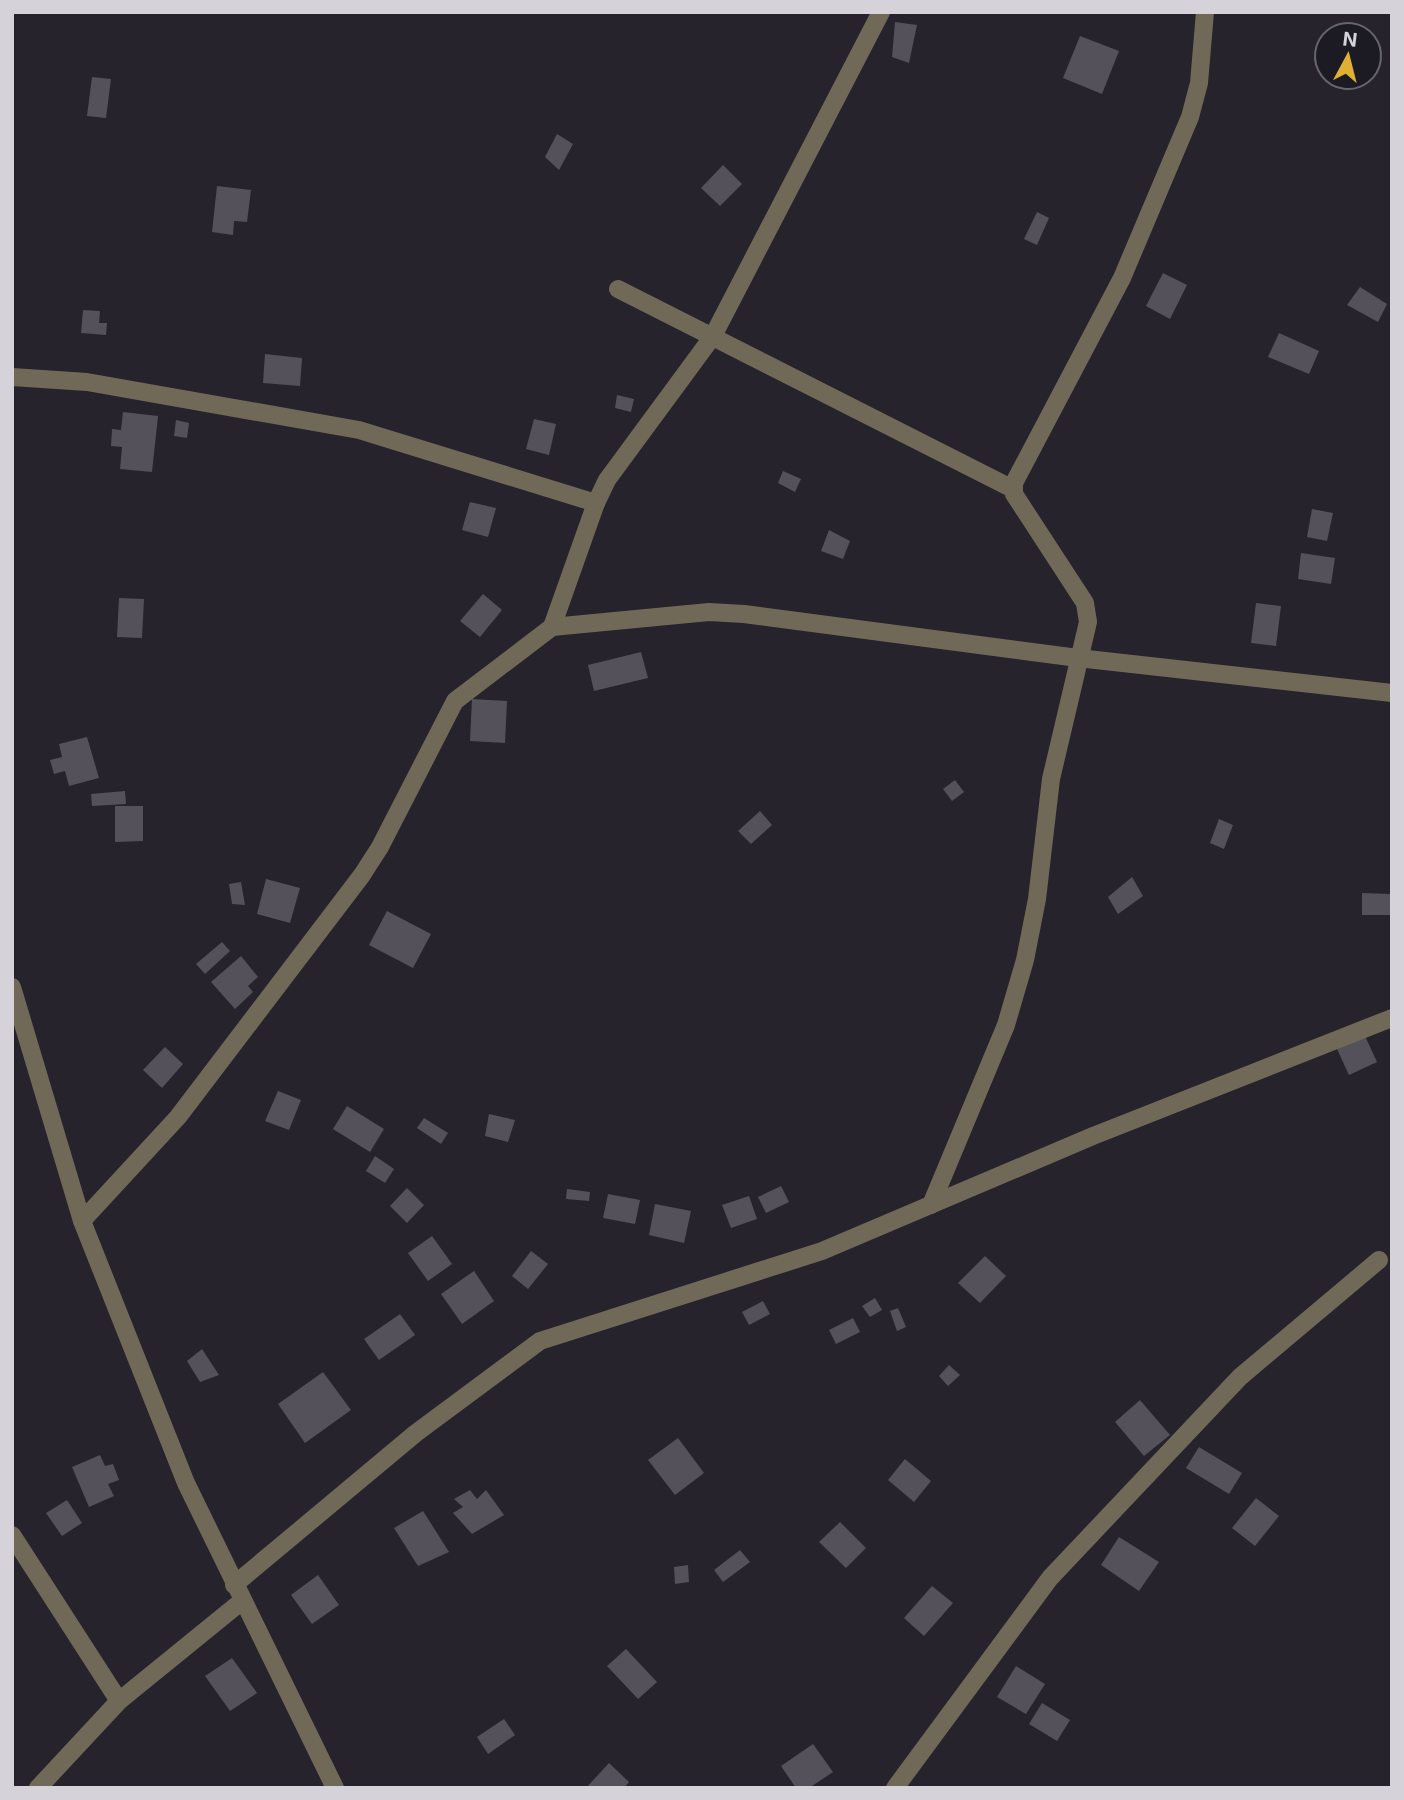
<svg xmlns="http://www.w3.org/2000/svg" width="1404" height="1800" font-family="Inter,sans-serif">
<rect width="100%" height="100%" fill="#26232c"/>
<g fill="#54515b">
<polygon points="895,22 917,25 909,63 892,57"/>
<polygon points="1080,36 1119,51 1102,94 1063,78"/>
<polygon points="92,77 111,79 106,118 87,116"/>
<polygon points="557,134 573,144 559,170 545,157"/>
<polygon points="723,165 742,184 720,206 701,188"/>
<polygon points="217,186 251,190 247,222 234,221 233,235 212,232"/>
<polygon points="1037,212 1049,218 1037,245 1024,239"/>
<polygon points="1163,273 1187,285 1170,319 1146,306"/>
<polygon points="1360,287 1387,304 1378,322 1347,305"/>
<polygon points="83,310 100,311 99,323 107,323 106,335 81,333"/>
<polygon points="1279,333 1319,351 1309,374 1268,357"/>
<polygon points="265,354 302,358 300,386 263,383"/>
<polygon points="617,395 634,399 631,412 615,408"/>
<polygon points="123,412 158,416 152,472 120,469 122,447 111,446 112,429 121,430"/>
<polygon points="534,419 556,424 549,455 526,449"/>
<polygon points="176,420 189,423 187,438 174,436"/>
<polygon points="783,471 801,479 795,492 778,483"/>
<polygon points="470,502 496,508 488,537 462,530"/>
<polygon points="1312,509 1333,513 1327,541 1307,537"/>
<polygon points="829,530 850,541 843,559 821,551"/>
<polygon points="1301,553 1335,558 1331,584 1298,579"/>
<polygon points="483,594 502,610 480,637 460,621"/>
<polygon points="119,598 144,599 142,638 117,637"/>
<polygon points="1256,603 1281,606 1276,646 1251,643"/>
<polygon points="641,652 648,678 594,691 588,665"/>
<polygon points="472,699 507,701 505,743 470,741"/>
<polygon points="87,737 99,778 69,786 65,771 54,774 50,760 62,757 59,744"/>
<polygon points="955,780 964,792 952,801 943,789"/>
<polygon points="125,791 126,804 92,806 91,794"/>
<polygon points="115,806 143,806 143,841 115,842"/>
<polygon points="760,811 772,825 751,844 738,831"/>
<polygon points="1219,819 1233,825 1224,849 1210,843"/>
<polygon points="1132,877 1143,896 1118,914 1108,897"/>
<polygon points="266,879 300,888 290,923 257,914"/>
<polygon points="241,882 245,905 232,904 229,884"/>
<polygon points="1362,893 1390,894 1390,915 1362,915"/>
<polygon points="387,911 431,934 413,968 369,945"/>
<polygon points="222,942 230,951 205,974 196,964"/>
<polygon points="241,956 258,977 248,986 253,992 235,1009 211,982"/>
<polygon points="1365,1036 1377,1062 1349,1075 1337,1049"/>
<polygon points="165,1047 183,1064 162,1088 143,1070"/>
<polygon points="278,1091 301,1100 289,1130 265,1121"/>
<polygon points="347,1106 384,1129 370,1152 333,1129"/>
<polygon points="489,1114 515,1120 508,1142 485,1136"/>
<polygon points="424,1118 448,1133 441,1144 417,1128"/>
<polygon points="375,1156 394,1169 385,1183 366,1171"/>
<polygon points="781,1186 789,1202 766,1213 758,1197"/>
<polygon points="407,1188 424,1205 407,1223 390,1206"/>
<polygon points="567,1189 590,1192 589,1201 566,1199"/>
<polygon points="608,1194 640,1200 635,1224 603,1218"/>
<polygon points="749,1196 757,1219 731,1228 722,1205"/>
<polygon points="655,1204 691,1211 684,1243 649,1235"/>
<polygon points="432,1236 452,1264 428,1281 408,1253"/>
<polygon points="531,1251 548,1264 528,1289 512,1276"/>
<polygon points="985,1256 1006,1276 980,1303 958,1283"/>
<polygon points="474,1271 494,1301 462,1324 441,1294"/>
<polygon points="875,1298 882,1310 870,1317 862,1306"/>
<polygon points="763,1301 770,1314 749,1325 742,1312"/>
<polygon points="898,1308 906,1327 897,1331 890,1311"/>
<polygon points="400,1314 415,1335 379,1360 364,1339"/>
<polygon points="853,1318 860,1332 836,1344 829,1330"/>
<polygon points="202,1349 219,1375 200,1382 187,1361"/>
<polygon points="949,1365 960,1375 948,1386 939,1376"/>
<polygon points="323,1372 351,1410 305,1443 278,1404"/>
<polygon points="1140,1400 1170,1435 1144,1456 1115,1422"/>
<polygon points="678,1438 704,1473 675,1495 648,1460"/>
<polygon points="1199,1447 1242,1473 1229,1494 1186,1468"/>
<polygon points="100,1455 105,1466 113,1464 119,1480 108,1484 114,1496 89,1507 72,1467"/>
<polygon points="905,1459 931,1481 914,1502 888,1480"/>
<polygon points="470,1490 477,1499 486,1490 504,1515 472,1534 453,1513 463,1507 454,1499"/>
<polygon points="1256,1498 1279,1516 1255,1546 1232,1528"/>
<polygon points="67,1500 82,1523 62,1536 46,1513"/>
<polygon points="423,1511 449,1552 418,1566 394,1528"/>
<polygon points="840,1522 866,1548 846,1568 819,1542"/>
<polygon points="1119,1537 1159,1562 1139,1591 1101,1565"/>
<polygon points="740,1550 750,1562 723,1582 714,1570"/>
<polygon points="688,1565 689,1582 675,1584 674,1567"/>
<polygon points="318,1575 339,1605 312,1624 291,1595"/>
<polygon points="932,1586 953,1603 924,1636 904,1618"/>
<polygon points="626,1649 657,1682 638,1699 607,1666"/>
<polygon points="232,1658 257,1693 230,1711 205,1676"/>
<polygon points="1016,1666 1045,1684 1026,1714 997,1697"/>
<polygon points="1042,1703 1070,1720 1057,1741 1029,1724"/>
<polygon points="504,1719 515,1735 488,1754 477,1737"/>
<polygon points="813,1744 833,1772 809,1788 796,1788 781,1766"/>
<polygon points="609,1763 629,1782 624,1788 586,1788"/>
</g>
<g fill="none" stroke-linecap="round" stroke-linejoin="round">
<g stroke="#716958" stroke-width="18">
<polyline points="618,289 1013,489"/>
<polyline points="12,377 87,382 359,430 596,503"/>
<polyline points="552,627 596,503 607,480 713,336 881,12"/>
<polyline points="12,987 82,1221 186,1483 335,1788"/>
<polyline points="931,1205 1006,1025 1025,960 1037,899 1051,779 1088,622 1085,603 1014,494 1014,483 1122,278 1190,117 1199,83 1205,12"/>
<polyline points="82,1221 178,1117 362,875 380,847 455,701 552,627 709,612 744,614 1078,658 1392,693"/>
<polyline points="12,1535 119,1701"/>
<polyline points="234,1585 416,1433 540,1341 822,1251 1093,1136 1392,1018"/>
<polyline points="38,1788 119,1701 242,1601"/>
<polyline points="895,1788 1050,1578 1240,1377 1379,1260"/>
</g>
</g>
<rect width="1404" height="1800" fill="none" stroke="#d5d3d9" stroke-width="28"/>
<g transform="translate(1348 56) rotate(7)"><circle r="33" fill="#1c1a23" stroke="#66646c" stroke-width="2"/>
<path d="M0-5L12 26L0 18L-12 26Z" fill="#dfb034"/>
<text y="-10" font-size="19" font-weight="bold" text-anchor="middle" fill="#d5d3d9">N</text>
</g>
</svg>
